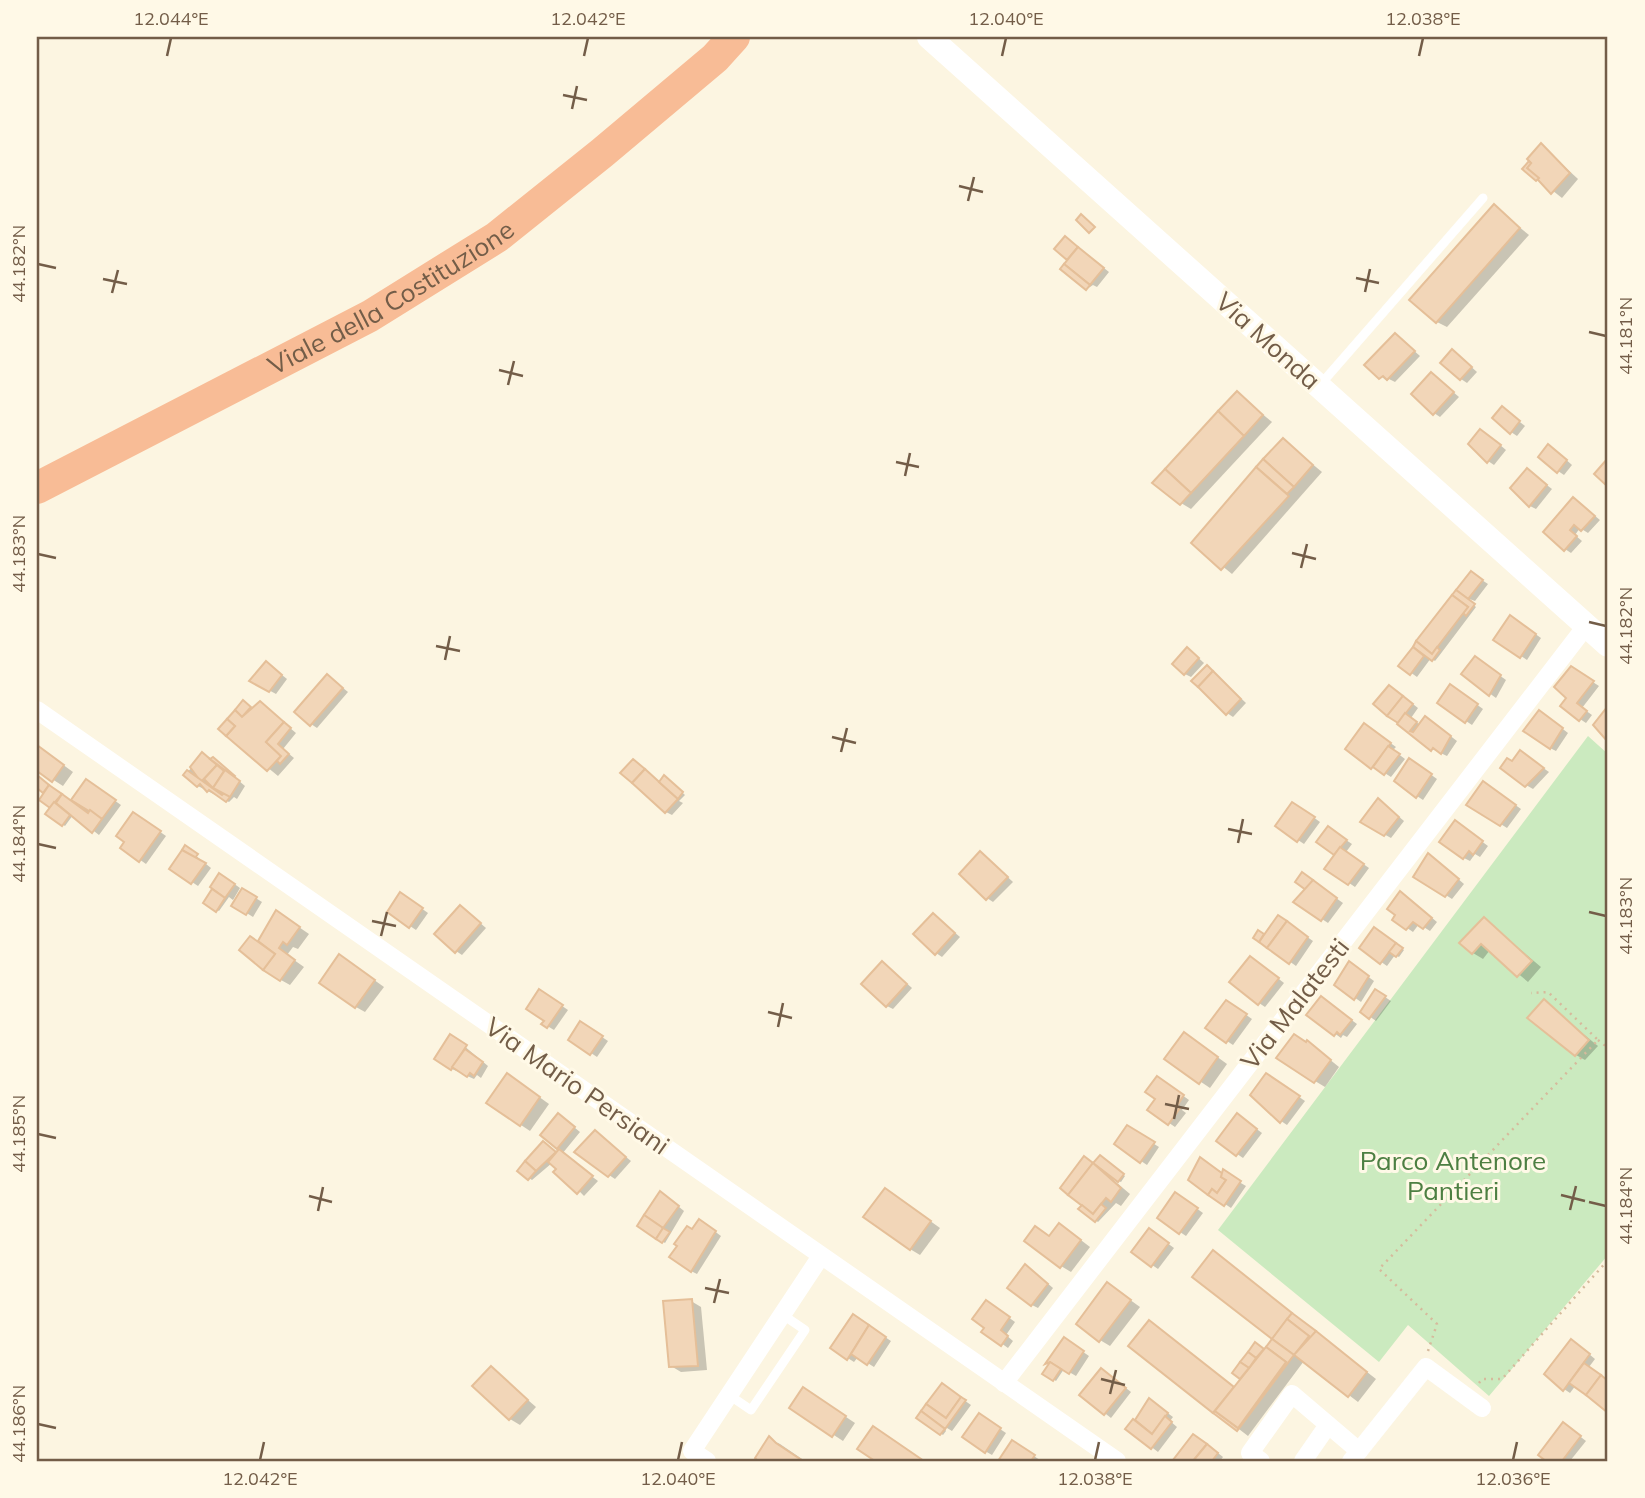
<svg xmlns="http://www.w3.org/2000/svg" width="1645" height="1498" font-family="Mulish,sans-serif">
<rect width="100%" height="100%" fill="#fcf5e1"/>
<polygon fill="#cbeabf" points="1588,736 1608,754 1608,1255 1489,1396 1408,1325 1379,1362 1218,1230"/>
<g fill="#0003">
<polygon points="1541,145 1578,179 1562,198 1524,168"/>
<polygon points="1494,207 1529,235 1447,327 1437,322"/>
<polygon points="1067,239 1109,272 1097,287 1093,285 1087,289 1070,260 1056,249"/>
<polygon points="1396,335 1420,356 1395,382 1389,379 1387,381 1367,365"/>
<polygon points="1458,355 1477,372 1467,383 1461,379"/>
<polygon points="1432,374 1459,397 1440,417 1434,413"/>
<polygon points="1237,393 1272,422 1191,509 1181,503"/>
<polygon points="1502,408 1525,426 1517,436 1511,432"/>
<polygon points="1487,434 1506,450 1494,465 1488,461"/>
<polygon points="1283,440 1322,472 1232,574 1194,543"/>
<polygon points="1555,450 1572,465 1564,475 1558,471"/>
<polygon points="1527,470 1552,489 1536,509 1530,506"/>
<polygon points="1574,499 1600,520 1588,533 1580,528 1575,535 1582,541 1571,553 1565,549"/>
<polygon points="1471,573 1488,584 1475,601 1464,597 1476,607 1439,656 1435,661 1431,658 1417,677 1400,665"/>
<polygon points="1517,621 1541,638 1527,660 1521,656"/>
<polygon points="1193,653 1204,663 1191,677 1185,674"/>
<polygon points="1481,662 1506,680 1496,698 1463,674"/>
<polygon points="272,667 287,679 276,694 252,681"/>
<polygon points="1571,668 1599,686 1582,708 1592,715 1586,723 1580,719 1569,698"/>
<polygon points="1216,675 1246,703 1233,717 1227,713"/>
<polygon points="328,676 348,692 317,728 311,724"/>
<polygon points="1395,690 1418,708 1411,718 1420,725 1432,722 1457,741 1447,756 1432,749 1375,704"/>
<polygon points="1457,690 1483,709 1472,725 1439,703"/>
<polygon points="260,703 296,733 283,749 294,758 278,776 221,729 246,704 253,710"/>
<polygon points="1546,716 1568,733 1556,751 1550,748"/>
<polygon points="1371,729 1396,747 1393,750 1405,759 1391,777 1347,749"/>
<polygon points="37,746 73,772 63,786 41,772 38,776 65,798 72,802 87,781 121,805 99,835 73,815 65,826 48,814 53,807 47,791 37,786"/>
<polygon points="203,755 213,759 245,786 237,799 234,797 229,802 198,786 185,775"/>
<polygon points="1526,756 1549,772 1533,789 1526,785 1513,763"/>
<polygon points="1416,764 1437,779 1423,800 1417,796"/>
<polygon points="667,779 685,795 679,801 683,803 672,815 666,812 660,783"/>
<polygon points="1490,787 1521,809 1507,828 1469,804"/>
<polygon points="1384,804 1404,821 1391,838 1362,822"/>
<polygon points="1299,807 1320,822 1304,844 1298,840"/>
<polygon points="140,818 166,836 146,864 122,847"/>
<polygon points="1461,826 1488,846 1480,857 1475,854 1470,861 1464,858"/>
<polygon points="1334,832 1352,844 1346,852 1369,868 1355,887 1327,868 1336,855 1319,842"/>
<polygon points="186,848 211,868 198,886 171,868"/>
<polygon points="986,857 1013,882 993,902 987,898"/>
<polygon points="1435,859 1464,884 1452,899 1416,876"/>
<polygon points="226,878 240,888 233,900 229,897 219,911 205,902 220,895"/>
<polygon points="1319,886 1343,903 1328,923 1296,902 1307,889"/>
<polygon points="243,890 262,902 253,917 234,905"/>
<polygon points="1407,897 1437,922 1430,931 1419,924 1413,932 1394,919"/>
<polygon points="407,898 428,913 416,930 389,912"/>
<polygon points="466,911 486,928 462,955 456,951"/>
<polygon points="277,912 309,934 298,949 293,947 287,955 304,967 290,985 281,980 259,943"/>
<polygon points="934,915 960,937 942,957 936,953"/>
<polygon points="1484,919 1541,967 1528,982 1490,950 1483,959 1473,953"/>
<polygon points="1284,921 1313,941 1296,966 1255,937 1259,932 1265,936"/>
<polygon points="1381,932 1404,950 1399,957 1395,955 1387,966 1361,948"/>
<polygon points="1256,961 1284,983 1265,1007 1259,1003"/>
<polygon points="349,962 384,987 365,1012 356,1007"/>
<polygon points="888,967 912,988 893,1009 887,1006"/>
<polygon points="1355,967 1374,981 1361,1002 1337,985"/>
<polygon points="1376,991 1391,1001 1376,1021 1362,1011"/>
<polygon points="546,995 568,1010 554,1030 544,1024"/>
<polygon points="1327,1002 1357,1024 1347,1037 1343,1035 1341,1038 1309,1015"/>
<polygon points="1544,1002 1598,1046 1585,1060 1576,1055"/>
<polygon points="1232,1005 1252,1019 1233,1045 1227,1041"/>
<polygon points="581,1023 608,1041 597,1057 591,1053"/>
<polygon points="457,1040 488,1066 481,1078 477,1075 474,1079 452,1069"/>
<polygon points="1194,1040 1227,1064 1210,1088 1167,1059"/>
<polygon points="1308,1042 1339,1067 1325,1087 1315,1081"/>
<polygon points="1273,1079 1305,1101 1287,1125 1281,1121"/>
<polygon points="517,1081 549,1104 530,1131 521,1125"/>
<polygon points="1164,1082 1189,1100 1182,1110 1186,1113 1175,1127 1150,1110"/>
<polygon points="564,1119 580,1132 562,1154 598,1181 584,1196 552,1163 532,1180 519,1171 549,1147 557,1153 561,1150 542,1135"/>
<polygon points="1243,1119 1262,1133 1243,1158 1218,1141"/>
<polygon points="1128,1128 1159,1147 1147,1165 1141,1161"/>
<polygon points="595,1132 631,1161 615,1179 609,1175"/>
<polygon points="1100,1157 1125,1176 1121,1182 1111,1178 1130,1194 1121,1206 1116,1203 1098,1222 1081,1209 1094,1164"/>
<polygon points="1201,1160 1246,1186 1231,1208 1225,1204"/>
<polygon points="895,1196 940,1228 920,1255 910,1249"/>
<polygon points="667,1197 684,1211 665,1243 639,1226"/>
<polygon points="1182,1198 1203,1213 1186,1236 1180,1232"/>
<polygon points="706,1225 721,1236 697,1274 691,1271 693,1231"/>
<polygon points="1069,1231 1090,1247 1071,1272 1061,1266 1049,1237"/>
<polygon points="1155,1234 1174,1248 1158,1269 1133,1252"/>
<polygon points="1213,1252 1376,1379 1358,1402 1304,1361 1248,1436 1131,1346 1149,1322 1236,1388 1243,1379 1234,1373 1256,1345 1265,1351 1274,1339"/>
<polygon points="1032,1270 1053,1288 1038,1308 1032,1305"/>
<polygon points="1108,1284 1140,1307 1110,1346 1100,1340"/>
<polygon points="691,1301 701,1307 707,1370 681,1372 671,1366"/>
<polygon points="993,1306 1015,1322 1006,1335 1013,1341 1008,1348 984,1331"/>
<polygon points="859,1320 891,1341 874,1367 858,1357 854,1362 832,1348"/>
<polygon points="1070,1343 1089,1356 1076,1376 1064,1369 1056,1381 1044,1373 1059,1370"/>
<polygon points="1578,1345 1595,1359 1589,1367 1608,1382 1608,1411 1576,1385 1570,1393 1564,1389"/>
<polygon points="491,1368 536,1407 520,1425 510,1419"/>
<polygon points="1108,1374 1131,1392 1111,1418 1082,1395"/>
<polygon points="948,1389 971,1405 952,1431 942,1425 946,1431 943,1435 919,1418"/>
<polygon points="813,1395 855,1423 843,1441 791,1407"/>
<polygon points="1150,1400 1173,1417 1170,1421 1177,1427 1158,1452 1128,1429 1141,1416 1139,1414"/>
<polygon points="985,1419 1006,1433 992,1455 985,1451"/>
<polygon points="1569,1428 1586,1441 1570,1461 1549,1461 1540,1454"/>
<polygon points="770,1439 780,1444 805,1461 763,1461 757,1457"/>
<polygon points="1200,1439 1223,1457 1220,1461 1176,1459"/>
<polygon points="1012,1442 1040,1460 1039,1461 1000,1461"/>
</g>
<g fill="#f2d6b8" stroke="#e5bf98" stroke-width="2">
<polygon points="1541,143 1570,173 1551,194 1527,168 1531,163 1527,159"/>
<polygon points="1529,161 1531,163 1527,168 1539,178 1536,181 1522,169"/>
<polygon points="1494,204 1520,228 1436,323 1409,300"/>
<polygon points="1081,214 1095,227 1089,233 1076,220"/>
<polygon points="1065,236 1078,247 1067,260 1054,249"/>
<polygon points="1078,247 1104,268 1090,285 1064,264"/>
<polygon points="1064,264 1090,285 1086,290 1060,269"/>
<polygon points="1395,333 1415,351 1387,380 1383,376 1379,379 1364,365"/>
<polygon points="1452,349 1472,367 1460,380 1440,363"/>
<polygon points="1431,372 1454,392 1433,415 1411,394"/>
<polygon points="1237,391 1263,415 1244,436 1218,411"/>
<polygon points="1502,406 1520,421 1510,434 1492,418"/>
<polygon points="1218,411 1244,436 1191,493 1165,469"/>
<polygon points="1480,429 1501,445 1487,463 1468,444"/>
<polygon points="1283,438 1313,465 1294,487 1263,459"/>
<polygon points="1548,444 1567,460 1557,473 1538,457"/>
<polygon points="1608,458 1608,487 1594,474"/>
<polygon points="1263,459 1294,487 1287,494 1256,467"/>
<polygon points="1256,467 1289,496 1221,570 1191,543"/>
<polygon points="1527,468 1547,485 1529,507 1510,488"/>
<polygon points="1165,469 1191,493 1180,505 1152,483"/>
<polygon points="1573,497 1595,516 1581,531 1574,525 1570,530 1577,536 1564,551 1543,532"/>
<polygon points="1471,571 1483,580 1468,599 1456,590"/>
<polygon points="1456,590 1475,604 1466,616 1463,613 1468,607 1452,595"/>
<polygon points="1452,595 1468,607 1432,654 1416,641"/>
<polygon points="1510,615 1536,634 1520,658 1493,640"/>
<polygon points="1416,641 1432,654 1437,647 1440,650 1432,661 1413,647"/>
<polygon points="1187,647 1199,658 1184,675 1172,664"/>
<polygon points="1413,647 1424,656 1410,675 1398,666"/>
<polygon points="1475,656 1501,675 1489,696 1461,674"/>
<polygon points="266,661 282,675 269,692 249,681"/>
<polygon points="1207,665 1213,671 1198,687 1191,681"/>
<polygon points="1571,666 1594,681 1577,703 1587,711 1579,721 1560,706 1566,698 1554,687"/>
<polygon points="1213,671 1241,699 1226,715 1198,687"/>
<polygon points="327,674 343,688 310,726 294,712"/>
<polygon points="1450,684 1478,704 1465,723 1437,703"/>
<polygon points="1389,685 1403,696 1387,716 1373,704"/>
<polygon points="1403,696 1413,704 1398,723 1387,716"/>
<polygon points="243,700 251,707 242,717 235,710"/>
<polygon points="260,701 284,722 266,742 281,756 267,771 226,736 235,726 227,719 235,710 242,717"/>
<polygon points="1608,706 1608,742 1593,725"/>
<polygon points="1539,710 1563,728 1550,749 1523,731"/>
<polygon points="1405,713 1417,722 1410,731 1413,732 1425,716 1451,736 1441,754 1433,748 1431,751 1397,724"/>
<polygon points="227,719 235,726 226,736 218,729"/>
<polygon points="284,722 291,728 278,744 289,754 280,764 277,761 281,756 266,742"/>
<polygon points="1364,723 1391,743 1371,769 1345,749"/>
<polygon points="37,745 64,765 52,782 37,771"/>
<polygon points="1388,746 1400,754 1384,775 1373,767"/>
<polygon points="1520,750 1544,768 1525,787 1500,768 1507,758 1512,761"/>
<polygon points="202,752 217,765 201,782 190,767"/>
<polygon points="213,757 235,776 234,777 210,759"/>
<polygon points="1409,758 1432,774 1416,798 1394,781"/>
<polygon points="633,759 645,769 632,783 620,773"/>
<polygon points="217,765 224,771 213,788 204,779"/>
<polygon points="645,769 678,799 665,813 632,783"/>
<polygon points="187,770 222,795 225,792 230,797 226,802 209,790 207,792 200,784 197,787 183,775"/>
<polygon points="225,770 240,781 230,797 213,788"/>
<polygon points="37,775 49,785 43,793 37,788"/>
<polygon points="664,775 683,792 678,799 659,782"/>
<polygon points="86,779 116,800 102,819 71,800"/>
<polygon points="1483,781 1516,805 1500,826 1466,805"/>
<polygon points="49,785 62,794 50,808 39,800"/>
<polygon points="62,794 88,813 90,810 102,819 92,833 56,803"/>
<polygon points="1378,798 1399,817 1384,836 1360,822"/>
<polygon points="54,802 70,815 62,826 45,814"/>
<polygon points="1292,802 1315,817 1297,842 1275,826"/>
<polygon points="133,812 161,831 139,862 120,848 124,842 116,836"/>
<polygon points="1455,820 1483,841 1473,855 1469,851 1463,859 1439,842"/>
<polygon points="1328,826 1347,840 1334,855 1316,842"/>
<polygon points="185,845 198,854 195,858 182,850"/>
<polygon points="1340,847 1364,864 1348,885 1324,869"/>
<polygon points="182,850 206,863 191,884 169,869"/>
<polygon points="980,851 1008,877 986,900 959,874"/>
<polygon points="1428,853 1459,879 1445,897 1413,877"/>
<polygon points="1302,872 1313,880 1306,890 1295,882"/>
<polygon points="219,873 235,884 225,898 210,887"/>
<polygon points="1313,880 1337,898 1321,921 1293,902"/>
<polygon points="242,888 257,897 246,915 231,906"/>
<polygon points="212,889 225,898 216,912 203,903"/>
<polygon points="1400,891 1432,918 1423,929 1413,922 1406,930 1392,920 1395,915 1387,909"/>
<polygon points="400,892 423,908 409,928 387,912"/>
<polygon points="460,905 481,923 455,953 434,934"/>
<polygon points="276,910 300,927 287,945 283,942 279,948 295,960 280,981 263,970 275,954 258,941"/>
<polygon points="933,913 955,933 935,955 913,934"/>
<polygon points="1278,915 1287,921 1267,948 1259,942"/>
<polygon points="1484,917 1532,961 1517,977 1481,944 1472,954 1459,943"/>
<polygon points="1287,921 1308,937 1289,964 1267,948"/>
<polygon points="1374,927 1396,943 1380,964 1359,948"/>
<polygon points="1258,930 1264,934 1259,942 1253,938"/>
<polygon points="250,936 275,954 263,970 239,950"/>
<polygon points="1396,943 1403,948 1396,957 1389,952"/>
<polygon points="339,954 375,980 355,1008 319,983"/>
<polygon points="1250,956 1279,978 1258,1005 1229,982"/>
<polygon points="882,961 907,984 886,1007 861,984"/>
<polygon points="1349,961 1369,976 1354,1000 1334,985"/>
<polygon points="539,989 563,1005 547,1028 541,1024 544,1021 526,1009"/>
<polygon points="1375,989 1386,996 1369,1019 1360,1012"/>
<polygon points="1321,996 1352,1020 1340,1035 1337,1032 1334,1036 1306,1015"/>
<polygon points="1544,999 1589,1040 1575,1056 1527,1018"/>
<polygon points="1226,1000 1247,1014 1226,1043 1205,1028"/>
<polygon points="580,1021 603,1036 590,1055 568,1040"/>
<polygon points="1184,1032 1218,1057 1199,1084 1164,1059"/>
<polygon points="450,1034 467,1045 451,1070 434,1059"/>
<polygon points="1294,1034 1306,1042 1307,1040 1331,1060 1314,1083 1276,1058"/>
<polygon points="465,1049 483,1062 474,1076 470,1073 467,1077 452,1067"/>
<polygon points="507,1073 540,1097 520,1126 486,1103"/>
<polygon points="1266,1073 1300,1096 1280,1123 1250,1095"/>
<polygon points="1157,1076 1184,1095 1177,1106 1180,1108 1168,1125 1147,1110 1155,1099 1145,1092"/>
<polygon points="558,1113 575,1127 557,1149 540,1135"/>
<polygon points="1237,1113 1257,1129 1236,1156 1216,1141"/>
<polygon points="1127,1125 1155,1142 1140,1163 1114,1144"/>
<polygon points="595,1130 626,1157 608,1177 574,1152"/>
<polygon points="543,1141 556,1152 536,1171 525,1161"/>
<polygon points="559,1149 593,1176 577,1194 553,1172 556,1169 548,1162"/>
<polygon points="1100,1155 1124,1174 1118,1182 1093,1163"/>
<polygon points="1084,1156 1093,1163 1068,1195 1060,1188"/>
<polygon points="1200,1157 1223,1174 1221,1177 1226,1180 1217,1193 1212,1189 1208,1195 1188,1180"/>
<polygon points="525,1161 536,1171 528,1180 517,1171"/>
<polygon points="1093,1163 1121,1188 1111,1202 1106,1198 1093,1214 1068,1195"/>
<polygon points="1223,1169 1241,1181 1224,1206 1208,1195 1212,1189 1217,1193 1226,1180 1221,1177"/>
<polygon points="885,1188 931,1221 910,1250 863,1217"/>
<polygon points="660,1191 679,1206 663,1228 644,1215"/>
<polygon points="1175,1192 1198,1208 1179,1234 1157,1218"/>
<polygon points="1101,1204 1106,1208 1095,1222 1078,1209 1082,1205 1093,1214"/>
<polygon points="644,1215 663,1228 656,1239 637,1226"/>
<polygon points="699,1219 716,1231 691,1272 669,1257 677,1246 674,1244 687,1226 692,1229"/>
<polygon points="1059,1223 1081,1240 1060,1268 1024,1241 1035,1226 1049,1236"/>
<polygon points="663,1228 670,1232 662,1243 656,1239"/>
<polygon points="1149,1228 1169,1243 1151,1267 1131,1252"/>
<polygon points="1213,1250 1292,1313 1272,1339 1192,1277"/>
<polygon points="1025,1264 1048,1284 1031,1306 1007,1288"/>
<polygon points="1107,1282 1131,1300 1099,1342 1076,1324"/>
<polygon points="692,1299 698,1366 669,1367 663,1301"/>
<polygon points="986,1300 1010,1317 1001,1330 1008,1336 1001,1346 981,1332 984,1328 972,1319"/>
<polygon points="1292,1313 1316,1331 1311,1338 1287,1319"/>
<polygon points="853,1314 869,1325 847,1360 830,1348"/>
<polygon points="1287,1319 1309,1336 1294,1355 1272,1339"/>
<polygon points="1149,1320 1234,1387 1213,1413 1128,1346"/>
<polygon points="869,1325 886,1337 867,1365 851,1354"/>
<polygon points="1316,1331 1367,1372 1348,1397 1294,1355 1237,1431 1213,1413 1215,1411 1238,1428 1286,1362 1266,1347 1272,1339 1294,1355"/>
<polygon points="1064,1337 1084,1351 1069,1374 1050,1362 1045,1364"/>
<polygon points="1571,1339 1590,1354 1563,1391 1544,1374"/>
<polygon points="1255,1342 1264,1349 1256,1358 1248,1352"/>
<polygon points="1266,1347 1286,1362 1238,1428 1215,1411"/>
<polygon points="1248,1352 1256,1358 1249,1368 1240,1362"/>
<polygon points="1050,1362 1061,1369 1053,1381 1042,1374"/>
<polygon points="1240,1362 1249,1368 1240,1379 1232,1373"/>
<polygon points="1584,1363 1601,1375 1586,1395 1569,1383"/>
<polygon points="491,1366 528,1400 509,1420 472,1386"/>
<polygon points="1101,1368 1126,1388 1104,1415 1079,1395"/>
<polygon points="1601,1375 1608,1381 1608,1413 1586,1395"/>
<polygon points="942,1383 961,1397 946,1418 926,1404"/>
<polygon points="803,1387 846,1416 832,1437 789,1408"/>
<polygon points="961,1397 966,1400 945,1429 921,1411 926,1404 946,1418"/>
<polygon points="1149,1398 1168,1413 1152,1434 1135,1420"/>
<polygon points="921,1411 945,1429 940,1435 916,1418"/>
<polygon points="979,1413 1001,1428 985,1453 962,1437"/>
<polygon points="1165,1416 1172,1422 1151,1449 1125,1429 1133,1419 1152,1434"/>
<polygon points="1563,1422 1581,1436 1562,1461 1546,1461 1538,1455"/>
<polygon points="873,1426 924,1461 875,1461 857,1449"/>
<polygon points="1193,1434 1207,1444 1193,1461 1176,1461 1173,1460"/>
<polygon points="769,1436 776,1443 803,1461 757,1460 755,1458"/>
<polygon points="1012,1440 1035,1455 1031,1461 998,1461"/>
<polygon points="1207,1444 1218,1453 1212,1461 1193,1461"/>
</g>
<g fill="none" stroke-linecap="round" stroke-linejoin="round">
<g stroke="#d6ba9c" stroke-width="2.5" stroke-dasharray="2 5" stroke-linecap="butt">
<polyline points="1598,1040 1608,1048"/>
<polyline points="1428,1351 1437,1324 1379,1269 1598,1040 1548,992 1531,993"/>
<polyline points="1479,1383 1482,1379 1502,1379 1608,1260"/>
</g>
<g stroke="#fff" stroke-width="9">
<polyline points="1320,385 1483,198"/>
<polyline points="729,1395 751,1410 805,1330 783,1315"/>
</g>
<g stroke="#fff" stroke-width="18">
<polyline points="37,710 1117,1461"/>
<polyline points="1004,1383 1586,626"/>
<polyline points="707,1461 692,1451 821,1256"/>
<polyline points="1261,1461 1250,1453 1292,1394 1359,1451"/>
<polyline points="1303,1461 1328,1425"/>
<polyline points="1351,1461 1426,1367 1482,1408"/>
</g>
<polyline stroke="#fff" stroke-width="24" points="929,37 1608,645"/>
<path stroke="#f8bc96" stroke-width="32" id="s1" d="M37 488 370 316 497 237 602 153 715 58 734 37"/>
</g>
<path fill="none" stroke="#735d48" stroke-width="2.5" d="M167 56 171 38M584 56 588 38M1002 56 1006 38M1419 56 1423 38M563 95 587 100M572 109 577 86M959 186 983 192M968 201 974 177M38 264 56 268M1356 278 1379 283M103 279 127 284M1365 292 1370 269M112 293 118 270M1589 332 1606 336M499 370 523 376M508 385 514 361M896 462 919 467M905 476 910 453M1292 553 1316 559M38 554 56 558M1301 568 1307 544M1589 622 1606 626M436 646 460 651M445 660 450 636M832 737 856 743M841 752 847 728M1228 829 1252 834M1238 843 1243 819M38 844 56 848M1589 912 1606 916M372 921 396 926M381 936 387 912M768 1012 792 1018M778 1027 783 1003M1165 1104 1189 1109M1174 1119 1179 1095M38 1134 56 1138M1561 1195 1585 1201M309 1196 332 1202M1589 1202 1606 1206M1570 1210 1576 1186M318 1211 323 1187M705 1288 729 1293M714 1303 720 1279M1101 1379 1125 1385M1110 1394 1116 1370M38 1424 56 1428M260 1460 264 1442M678 1460 682 1442M1095 1460 1099 1442M1513 1460 1517 1442"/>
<g text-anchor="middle" stroke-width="6" stroke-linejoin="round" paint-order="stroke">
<g font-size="26" fill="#735d48" stroke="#fff9e7">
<text dy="9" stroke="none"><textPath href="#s1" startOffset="402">Viale della Costituzione</textPath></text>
<text transform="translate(1268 341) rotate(42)" y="9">Via Monda</text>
<text transform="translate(1295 1004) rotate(-52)" y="9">Via Malatesti</text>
<text transform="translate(577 1086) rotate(35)" y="9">Via Mario Persiani</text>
</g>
<g font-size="26" fill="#4d7f42" stroke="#fff9e7">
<text x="1453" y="1170">Parco Antenore<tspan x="1453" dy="30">Pantieri</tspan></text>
</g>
</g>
<rect width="1645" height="1498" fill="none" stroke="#fff9e7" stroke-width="77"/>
<rect x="38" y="38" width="1568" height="1422" fill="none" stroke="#735d48" stroke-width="2.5"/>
<g font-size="18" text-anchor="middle" fill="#735d48">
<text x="171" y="25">12.044°E</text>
<text x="588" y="25">12.042°E</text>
<text x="1006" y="25">12.040°E</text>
<text x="1423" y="25">12.038°E</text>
<text transform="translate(19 264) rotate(-90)" y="6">44.182°N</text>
<text transform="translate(1626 336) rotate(-90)" y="6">44.181°N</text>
<text transform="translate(19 554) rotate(-90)" y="6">44.183°N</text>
<text transform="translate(1626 626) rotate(-90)" y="6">44.182°N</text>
<text transform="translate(19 844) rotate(-90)" y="6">44.184°N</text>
<text transform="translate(1626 916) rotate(-90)" y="6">44.183°N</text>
<text transform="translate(19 1134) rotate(-90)" y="6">44.185°N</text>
<text transform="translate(1626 1206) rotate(-90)" y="6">44.184°N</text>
<text transform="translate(19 1424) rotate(-90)" y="6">44.186°N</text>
<text x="260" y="1485">12.042°E</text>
<text x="678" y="1485">12.040°E</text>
<text x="1095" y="1485">12.038°E</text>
<text x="1513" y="1485">12.036°E</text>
</g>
</svg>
